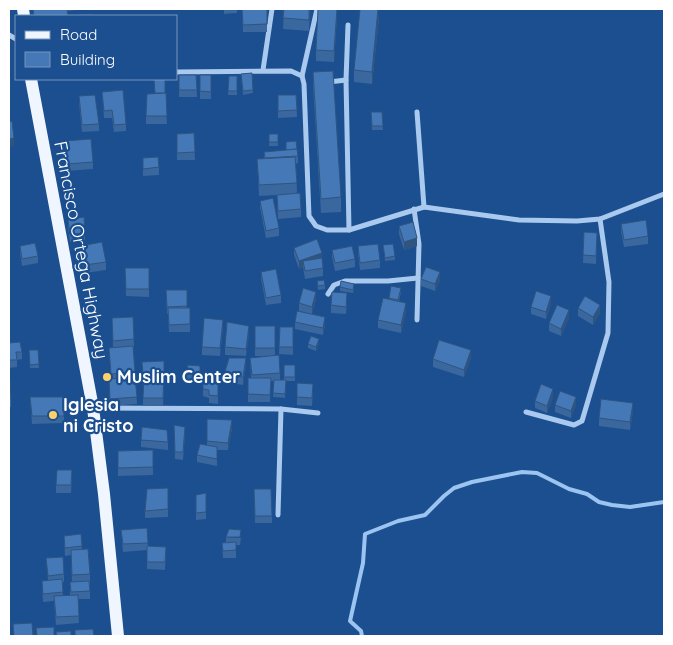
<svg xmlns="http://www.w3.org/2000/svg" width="673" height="645" font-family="Quicksand,sans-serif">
<rect width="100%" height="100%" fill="#1b4f8f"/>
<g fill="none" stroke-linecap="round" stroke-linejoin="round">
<polyline stroke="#9cc4f0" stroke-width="4" points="362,636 361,631 350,621 363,563 365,534 398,521 425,515 444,496 454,488 472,482 522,472 537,473 569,489 587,494 599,502 612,505 630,507 664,502"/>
<g stroke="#a9c9ee" stroke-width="5">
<polyline points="317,9 302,76 304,84 309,216 316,226 327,230 349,230 424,207 519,220 577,221 600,219 664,194"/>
<polyline points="348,25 346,80 349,230"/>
<polyline points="9,35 16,39"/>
<polyline points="263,70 272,9"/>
<polyline points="176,72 291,71 302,76"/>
<polyline points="329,82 346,80"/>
<polyline points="417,112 424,207"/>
<polyline points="414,209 419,244 417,320"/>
<polyline points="328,294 334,285 345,281 388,281 418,278"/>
<polyline points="93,408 281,409 318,413"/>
<polyline points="526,412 574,425 582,421 608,333 609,282 600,219"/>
<polyline points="278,515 281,409"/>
</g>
<g stroke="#f0f6ff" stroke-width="12">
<polyline points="23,9 24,16"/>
<polyline points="31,79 93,408 104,494 118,636"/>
</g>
</g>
<g fill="#3a679d">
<polygon points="33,9 85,9 68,11 68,16 33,16"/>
<polygon points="224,9 237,9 237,13 224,14"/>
<polygon points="242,9 267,24 267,32 243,32"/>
<polygon points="284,9 310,9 309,31 283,29"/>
<polygon points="337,17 334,62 316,61 316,50"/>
<polygon points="379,18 372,84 354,82 354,70"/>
<polygon points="313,72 341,197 341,212 321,213 313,87"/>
<polygon points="241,74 253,90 253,93 243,95"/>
<polygon points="179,75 196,75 197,97 179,97"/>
<rect x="200" y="75" width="11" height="24"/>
<polygon points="229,76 237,76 237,95 228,95"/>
<polygon points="102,92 126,124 126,131 114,132 112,118 104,118"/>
<polygon points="165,93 167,124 146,124 146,116"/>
<polygon points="278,95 296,95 297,117 278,118"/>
<polygon points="79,96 99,124 99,131 82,132 79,104"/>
<polygon points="371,112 382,112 383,130 372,130"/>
<polygon points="194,133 195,160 177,160 177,134"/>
<rect x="269" y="134" width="9" height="12"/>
<polygon points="65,141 93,162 93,169 67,171"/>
<polygon points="264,152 298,156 298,163 296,164 297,193 301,209 301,217 278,219 277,195 259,196 257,159 264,159"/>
<polygon points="143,158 159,167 159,175 143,176"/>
<polygon points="260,201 279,228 279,236 266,238 260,208"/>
<polygon points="68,220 85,233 85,240 70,242 68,227"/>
<polygon points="621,224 648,236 648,244 624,247 621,231"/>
<polygon points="399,226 417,246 404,250 399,234"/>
<polygon points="584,232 597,233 596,264 583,263"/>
<polygon points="383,245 395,256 395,260 385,261"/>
<polygon points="20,246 38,256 38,263 22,266 20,253"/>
<polygon points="81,246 106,262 106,270 85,273 81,254"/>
<polygon points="358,246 380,260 380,268 360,270 358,254"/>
<polygon points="294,248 322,259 323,268 323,276 305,279 303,267 299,269 294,255"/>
<polygon points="332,250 355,259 355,267 335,271 332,257"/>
<polygon points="125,268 149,268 149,297 126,296"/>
<polygon points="261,272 281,295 281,303 266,305 261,279"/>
<polygon points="421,279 440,280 435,291 421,286"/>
<polygon points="317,281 325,285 325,289 318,290"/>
<polygon points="340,287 354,288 353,293 340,291"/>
<polygon points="166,290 187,306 190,324 190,332 169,332 168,314 167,314"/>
<polygon points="401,292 399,301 406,311 401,333 378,328 378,320 389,298"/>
<polygon points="316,299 312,314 325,325 323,335 295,329 295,322 307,313 299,311 299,303"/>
<polygon points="347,301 346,314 331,313 331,305"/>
<polygon points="551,304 546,319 531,314 531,307"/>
<polygon points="578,308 600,313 593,325 578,316"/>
<polygon points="133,317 134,347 133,347 137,404 110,406 109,379 111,379 109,348 113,347 112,318"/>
<polygon points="569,318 561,336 549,331 549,323"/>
<rect x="255" y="326" width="20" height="30"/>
<polygon points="223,327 220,356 202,355 202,347"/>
<polygon points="280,327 293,327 293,355 279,354"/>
<polygon points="249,334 246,356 225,355 225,347"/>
<polygon points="9,343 22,352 22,359 17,360 17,367 9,368"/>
<polygon points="319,343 316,351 308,348 308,344"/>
<polygon points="29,350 38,350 39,368 30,368"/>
<polygon points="250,358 280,373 280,380 284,380 284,365 295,365 295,381 286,381 285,398 273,397 274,381 271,381 270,402 248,402 248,378 251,378"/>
<polygon points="471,358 464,377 433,367 433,359"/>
<polygon points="164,361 164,381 163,405 143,406 143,382 142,362"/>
<polygon points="246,366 243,385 224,382 224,375"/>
<polygon points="186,374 200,375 200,383 186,382"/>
<polygon points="218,374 218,404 209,403 209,398 203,396 203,380 208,379"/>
<polygon points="9,381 11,399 11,407 9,407"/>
<polygon points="297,383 313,391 312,406 297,405"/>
<polygon points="30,397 64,416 64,423 32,424"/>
<polygon points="553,397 547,413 535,408 535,401"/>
<polygon points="576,404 571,418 555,412 555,405"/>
<polygon points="633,410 630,430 599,426 599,418"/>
<polygon points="207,419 232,428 228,450 217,450 217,466 197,462 197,455 207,445"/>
<polygon points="174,433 185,434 183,460 175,459"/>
<polygon points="141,440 168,442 168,450 141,447"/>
<polygon points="153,450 153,475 118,476 118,451"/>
<polygon points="72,478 71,493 56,493 56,485"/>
<polygon points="168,488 168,517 145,518 145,511"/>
<polygon points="254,489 272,516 272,523 255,523"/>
<polygon points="196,495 206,512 206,519 196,520"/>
<polygon points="147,528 148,546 166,547 165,570 147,569 147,550 123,552 121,530"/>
<polygon points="81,534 82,549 90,574 90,599 78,599 79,623 56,625 54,601 43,602 42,581 48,580 46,558 64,574 64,582 62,582 63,596 70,595 70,582 72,582 71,555 65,556 64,536"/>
<polygon points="226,537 241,538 240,545 236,545 236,558 223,558 222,543 226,542"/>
</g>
<g fill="#305480">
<polygon points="337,9 337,17 334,62 334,51"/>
<polygon points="378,9 379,18 372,84 372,72"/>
<polygon points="14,138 14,146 9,147 9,139"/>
<polygon points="417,238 417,246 404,250 404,242"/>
<polygon points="322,253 322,261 303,261 303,267 299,269 299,261"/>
<polygon points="440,272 440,280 435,291 435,284"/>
<polygon points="316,292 316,299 312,315 312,307"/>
<polygon points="551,296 551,304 546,319 546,312"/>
<polygon points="406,303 406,311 401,333 401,325"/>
<polygon points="600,305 600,313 593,325 593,317"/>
<polygon points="569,310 569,318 561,336 561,329"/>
<polygon points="325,317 325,325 323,335 323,328"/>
<polygon points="223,320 223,327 220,356 220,348"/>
<polygon points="249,326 249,334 246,356 246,349"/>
<polygon points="319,339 319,343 316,351 316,347"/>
<polygon points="471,350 471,358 464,377 464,370"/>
<polygon points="246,358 246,366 243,385 243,377"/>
<polygon points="553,389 553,397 547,413 547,406"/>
<polygon points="576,397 576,404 571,418 571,411"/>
<polygon points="633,403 633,410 630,430 630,422"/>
<polygon points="232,420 232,428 228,450 228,443"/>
</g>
<g fill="#4478b7" stroke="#305480">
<polygon points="33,9 67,9 68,16 34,16"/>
<polygon points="242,9 267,9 267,24 243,25"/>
<polygon points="284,9 309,9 309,20 283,18"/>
<polygon points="318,9 337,9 334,51 316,50"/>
<polygon points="360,9 378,9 372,72 354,70"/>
<polygon points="91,14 92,16 82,16 81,15"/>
<polygon points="333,71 341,197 321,199 313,72"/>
<polygon points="252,73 253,90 243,91 241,74"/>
<polygon points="179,75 196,75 197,90 179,90"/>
<polygon points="200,75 211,75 211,92 200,91"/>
<polygon points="229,76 237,76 237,91 228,91"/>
<polygon points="154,79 165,79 165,93 155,93"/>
<polygon points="123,90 126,124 114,125 112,110 104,111 102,92"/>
<polygon points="166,93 167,116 146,116 147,94"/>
<polygon points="95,95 99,124 82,125 79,96"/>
<polygon points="278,95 296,95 297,110 278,111"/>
<polygon points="371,112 382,112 383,126 372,126"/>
<polygon points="12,121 14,138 9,139 9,122"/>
<polygon points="194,133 195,152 177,153 177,134"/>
<rect x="269" y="134" width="9" height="8"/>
<polygon points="91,139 93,162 67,164 65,141"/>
<polygon points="296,141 297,149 286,150 286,142"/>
<polygon points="297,149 298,156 265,158 264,152"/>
<polygon points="158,157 159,167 143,169 143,158"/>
<polygon points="295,157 297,183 259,185 257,159"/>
<polygon points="300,193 301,209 278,211 277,195"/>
<polygon points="273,198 279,228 266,231 260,201"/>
<polygon points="84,217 85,233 70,234 68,220"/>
<polygon points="646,220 648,236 624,240 621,224"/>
<polygon points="413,222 417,238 404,242 399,226"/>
<polygon points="584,232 597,233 596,256 583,255"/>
<polygon points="317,239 322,253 299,261 294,248"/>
<polygon points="102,242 106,262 85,265 81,246"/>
<polygon points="35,243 38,256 22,259 20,246"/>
<polygon points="378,244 380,260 360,263 358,246"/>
<polygon points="393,244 395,256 385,258 383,245"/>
<polygon points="352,246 355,259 335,263 332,250"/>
<polygon points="322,258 323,268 305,271 303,261"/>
<polygon points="426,267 440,272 435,284 421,279"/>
<polygon points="125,268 149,268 149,289 126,289"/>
<polygon points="276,269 281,295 266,298 261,272"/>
<polygon points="324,280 325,285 318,286 317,281"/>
<polygon points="341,281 354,284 353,290 340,287"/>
<polygon points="391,286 401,288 398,300 389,298"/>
<polygon points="303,288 316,292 312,307 299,303"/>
<polygon points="166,290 187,290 187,306 167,307"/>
<polygon points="536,291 551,296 546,312 531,307"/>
<polygon points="332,292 347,293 346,307 331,305"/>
<polygon points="585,296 600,305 593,317 578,308"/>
<polygon points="383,298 406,303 401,325 378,320"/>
<polygon points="557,305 569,310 561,329 549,323"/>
<polygon points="168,308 190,308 190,324 169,325"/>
<polygon points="297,311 325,317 323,328 295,322"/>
<polygon points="133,317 134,339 113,341 112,318"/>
<polygon points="204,318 223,320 220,348 202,347"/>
<polygon points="227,322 249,326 246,349 225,347"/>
<rect x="255" y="326" width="20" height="22"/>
<polygon points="280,327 293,327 293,347 279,347"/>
<polygon points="311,336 319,339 316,347 308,344"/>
<polygon points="439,340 471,350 464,370 433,359"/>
<polygon points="20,342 22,352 16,352 17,360 9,360 9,343"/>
<polygon points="133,346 135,372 111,374 109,348"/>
<polygon points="29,350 38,350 39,364 30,365"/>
<polygon points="279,355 280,373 252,375 250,358"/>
<polygon points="229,358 246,358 243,377 224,375"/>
<polygon points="164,361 164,374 143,374 142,362"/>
<polygon points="188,365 200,366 200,375 186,374"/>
<rect x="284" y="365" width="11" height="12"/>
<polygon points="209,373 218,374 218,396 209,395 209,390 203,389 203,380 208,379"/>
<polygon points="135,377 137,397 110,399 109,379"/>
<polygon points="164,377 163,398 143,398 144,378"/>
<polygon points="248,378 271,378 270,395 248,394"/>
<polygon points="274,380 286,380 285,394 273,393"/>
<polygon points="9,381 10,381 11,399 9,399"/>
<polygon points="297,383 313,384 312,398 297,397"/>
<polygon points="541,384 553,389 547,406 535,401"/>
<polygon points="560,391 576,397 571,411 555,405"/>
<polygon points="30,397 63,397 64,416 32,416"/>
<polygon points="601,399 633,403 630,422 599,418"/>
<polygon points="207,419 232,420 228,443 207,441"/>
<polygon points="174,425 185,427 183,452 175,452"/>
<polygon points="142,427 167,430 168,442 141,440"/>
<polygon points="200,444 217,447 217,459 197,455"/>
<polygon points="153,450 153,467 118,468 118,451"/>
<polygon points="57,470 72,470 71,485 56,485"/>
<polygon points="168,488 168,509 145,511 147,489"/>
<polygon points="254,489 271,489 272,516 255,516"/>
<polygon points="206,493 206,512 196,513 196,495"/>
<polygon points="147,528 148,543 123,544 121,530"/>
<polygon points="229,529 241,530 240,537 226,537"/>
<polygon points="81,534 82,546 65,548 64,536"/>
<polygon points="236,542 236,550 223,551 222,543"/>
<polygon points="147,546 166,547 165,562 147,562"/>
<polygon points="88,549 90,574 72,575 71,550"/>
<polygon points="63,557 64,574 48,576 46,558"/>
<polygon points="62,579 63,592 43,594 42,581"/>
<polygon points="89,581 90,591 71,592 70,582"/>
<polygon points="78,595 79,616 56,617 54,596"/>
<polygon points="32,623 33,636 14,636 13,624"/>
<polygon points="54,627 54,636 37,636 36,628"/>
<polygon points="93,629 94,636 75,636 75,630"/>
<polygon points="71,631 71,636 57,636 56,632"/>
</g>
<g fill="#ffd166" stroke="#1b4f8f" stroke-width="2">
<circle cx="107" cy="377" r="5"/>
<circle cx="53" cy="415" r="5"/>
</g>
<g text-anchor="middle" stroke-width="4.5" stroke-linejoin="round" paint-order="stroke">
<g font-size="18" fill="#fff" stroke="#1b4f8f">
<text transform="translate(81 250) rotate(79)" y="6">Francisco Ortega Highway</text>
</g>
<g font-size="18" font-weight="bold" fill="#fff" stroke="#1b4f8f" text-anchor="start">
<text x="117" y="383">Muslim Center</text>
<text x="63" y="411">Iglesia<tspan x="63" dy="21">ni Cristo</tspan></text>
</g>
</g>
<rect width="673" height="645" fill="none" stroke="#ffffff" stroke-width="20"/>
<rect x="15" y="15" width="162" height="65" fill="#1b4f8f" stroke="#7695bc"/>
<rect x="25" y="31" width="25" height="8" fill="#f0f6ff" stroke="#7695bc"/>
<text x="60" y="40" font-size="15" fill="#ffffff">Road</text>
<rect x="25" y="52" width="25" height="15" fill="#4478b7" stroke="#7695bc"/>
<text x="60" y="65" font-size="15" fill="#ffffff">Building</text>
</svg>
